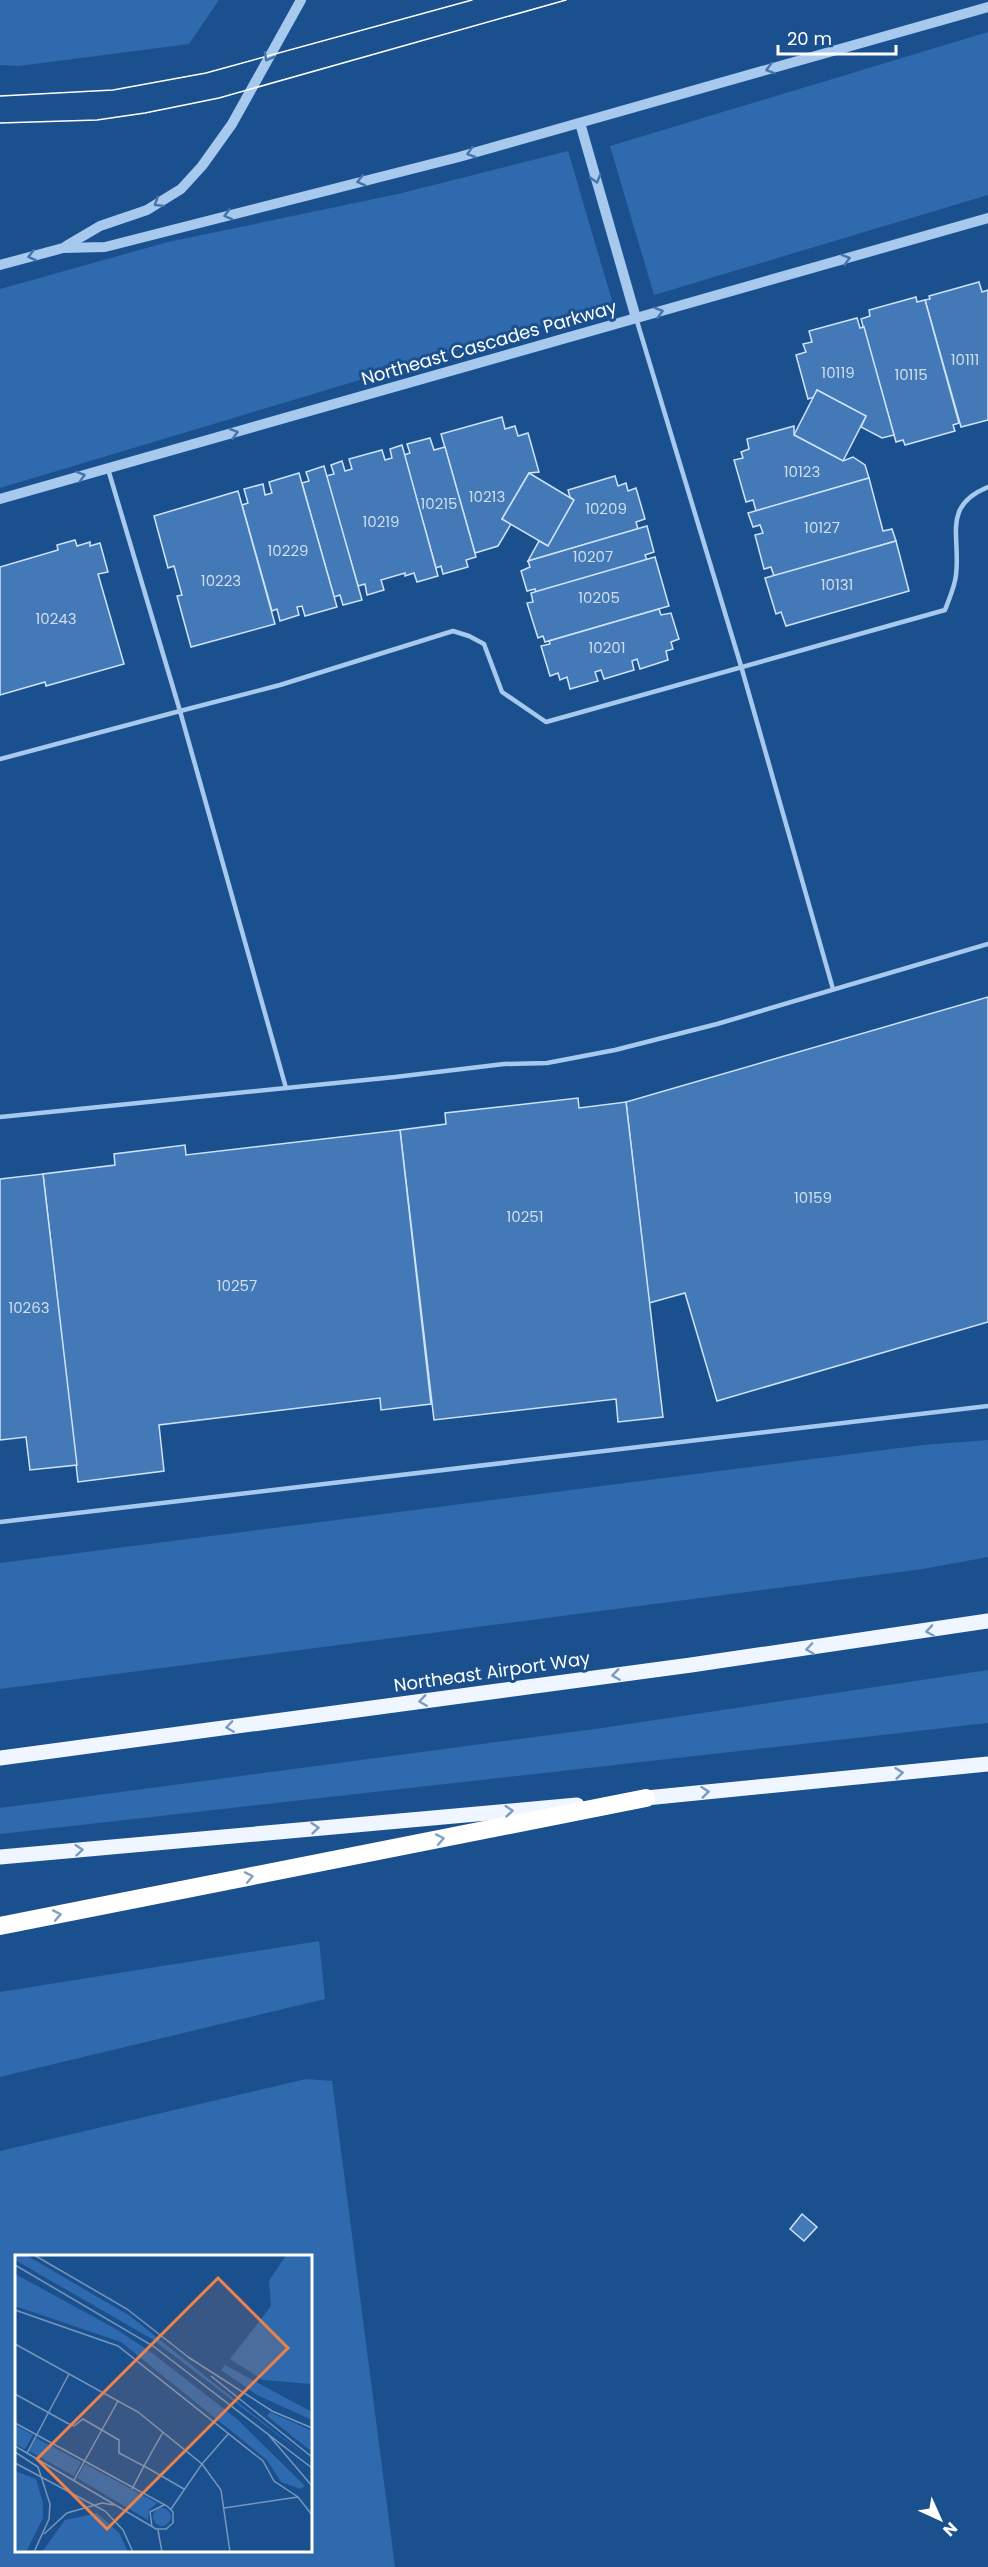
<svg xmlns="http://www.w3.org/2000/svg" width="988" height="2567" font-family="Poppins,sans-serif">
<rect width="100%" height="100%" fill="#1b508f"/>
<g fill="#2e6aad" fill-rule="evenodd">
<polygon points="0,0 219,0 189,44 19,66 0,65"/>
<polygon points="988,32 988,195 654,295 610,146"/>
<polygon points="568,151 613,304 0,488 0,289 168,242 398,194"/>
<polygon points="988,1440 988,1557 923,1569 0,1689 0,1563 923,1445"/>
<polygon points="988,1670 988,1723 0,1834 0,1808 595,1729"/>
<polygon points="319,1941 325,1999 0,2077 0,1992"/>
<path d="M306 2079 332 2081 395 2567H0V2151ZM16 2256H310V2550H16Z"/>
</g>
<g fill="#4479b7" stroke="#cee3fa" stroke-width="1.5">
<polygon points="979,282 982,292 988,290 988,420 961,427 925,300 930,299 929,296"/>
<polygon points="916,297 917,302 925,300 959,423 953,425 955,431 905,445 903,440 896,442 861,319 870,316 869,310"/>
<polygon points="857,318 860,328 864,327 894,435 882,438 861,427 866,416 817,390 814,397 808,399 796,355 806,352 803,344 812,342 809,331"/>
<polygon points="817,390 866,416 843,461 794,435"/>
<polygon points="502,417 505,429 515,426 518,436 528,433 539,472 529,473 502,519 511,524 498,546 475,553 441,434"/>
<polygon points="794,426 794,435 843,461 853,457 865,465 869,478 756,511 753,500 746,502 734,460 743,458 741,452 749,449 747,439"/>
<polygon points="430,438 434,450 445,447 476,557 466,560 468,567 443,574 441,566 436,568 404,455 410,453 407,444"/>
<polygon points="402,445 438,576 417,582 414,573 405,576 405,573 381,580 384,590 367,595 365,584 358,586 326,476 334,474 331,465 342,461 345,471 352,469 349,459 382,450 385,460 392,458 390,449"/>
<polygon points="324,466 362,600 343,605 340,595 334,597 302,483 309,481 306,472"/>
<polygon points="299,473 337,607 305,616 302,606 297,607 299,615 280,621 277,609 272,611 242,505 248,503 244,489 263,484 265,495 272,493 269,482"/>
<polygon points="529,473 574,500 548,546 502,519"/>
<polygon points="615,476 618,486 626,483 628,491 636,488 645,519 636,522 638,529 528,561 539,541 548,546 574,500 570,497 568,490"/>
<polygon points="869,478 883,531 892,529 896,541 774,576 771,567 764,569 755,535 763,533 760,525 753,527 748,513"/>
<polygon points="238,491 275,624 191,647 177,596 182,595 174,566 168,568 154,516"/>
<polygon points="647,526 654,552 645,555 647,560 536,592 535,589 527,591 521,571 530,567 528,561"/>
<polygon points="75,540 77,546 90,542 90,546 100,543 108,572 98,574 124,664 46,686 45,682 0,695 0,567 58,550 57,545"/>
<polygon points="896,541 909,591 786,626 781,612 776,614 765,578"/>
<polygon points="655,557 669,606 545,642 543,636 538,638 527,603 533,602 531,593"/>
<polygon points="659,609 661,615 671,613 679,639 671,642 673,649 666,651 668,660 640,669 637,659 632,661 634,670 604,679 601,670 595,672 598,681 570,689 567,677 560,680 558,673 550,676 541,646 550,644 549,641"/>
<polygon points="988,997 988,1322 717,1401 685,1293 649,1303 626,1102"/>
<polygon points="578,1098 579,1108 626,1102 663,1417 618,1422 616,1399 434,1420 400,1130 446,1124 445,1113"/>
<polygon points="400,1130 431,1404 381,1410 380,1398 159,1425 164,1471 78,1482 43,1174 115,1165 114,1154 185,1145 186,1155"/>
<polygon points="43,1174 77,1465 30,1470 26,1437 0,1440 0,1179"/>
<polygon points="802,2214 817,2227 804,2241 790,2229"/>
</g>
<g fill="none" stroke-linecap="round" stroke-linejoin="round">
<g stroke="#a8c9ee" stroke-width="4.5">
<polyline points="636,318 741,666 833,989"/>
<path d="M108 469 180 711 280 685 453 631 469 636 484 644 502 692 546 722 945 610C949 599 955 586 956 575 961 537 941 506 988 487"/>
<polyline points="0,759 180,711 286,1088"/>
<polyline points="0,1117 395,1077 504,1064 547,1063 615,1050 717,1024 988,944"/>
<polyline points="0,1522 988,1406"/>
</g>
<g stroke="#a8c9ee" stroke-width="10">
<polyline points="580,123 636,318"/>
<polyline points="66,246 100,226 147,210 181,189 202,166 232,124 301,0"/>
<polyline points="0,265 63,248 105,247 459,157 988,7"/>
<polyline points="0,499 988,218"/>
</g>
<g stroke="#eff6ff" stroke-width="15">
<polyline points="0,1758 691,1665 988,1621"/>
<polyline points="636,1799 988,1764"/>
<polyline points="0,1857 577,1805"/>
</g>
<polyline stroke="#fff" stroke-width="18" points="0,1926 646,1798"/>
<g stroke="#fff" stroke-width="1.5">
<polyline points="0,96 113,90 206,73 472,0"/>
<polyline points="0,123 97,120 145,113 219,98 566,0"/>
</g>
</g>
<defs><path id="oneway-chevron" d="M-2-3.5L2.5 0L-2 3.5" fill="none" stroke-width="1.6" stroke-linecap="round" stroke-linejoin="round" transform="scale(1.5)"/></defs>
<g stroke="#4574ac">
<use href="#oneway-chevron" transform="translate(268 57) rotate(118)"/>
<use href="#oneway-chevron" transform="translate(770 69) rotate(164)"/>
<use href="#oneway-chevron" transform="translate(471 153) rotate(164)"/>
<use href="#oneway-chevron" transform="translate(596 179) rotate(74)"/>
<use href="#oneway-chevron" transform="translate(361 181) rotate(166)"/>
<use href="#oneway-chevron" transform="translate(158 203) rotate(148)"/>
<use href="#oneway-chevron" transform="translate(228 215) rotate(165)"/>
<use href="#oneway-chevron" transform="translate(32 256) rotate(165)"/>
<use href="#oneway-chevron" transform="translate(846 259) rotate(-16)"/>
<use href="#oneway-chevron" transform="translate(659 312) rotate(-16)"/>
<use href="#oneway-chevron" transform="translate(234 433) rotate(-16)"/>
<use href="#oneway-chevron" transform="translate(81 476) rotate(-16)"/>
</g>
<g stroke="#7a9bc1">
<use href="#oneway-chevron" transform="translate(930 1631) rotate(171)"/>
<use href="#oneway-chevron" transform="translate(810 1649) rotate(172)"/>
<use href="#oneway-chevron" transform="translate(616 1675) rotate(172)"/>
<use href="#oneway-chevron" transform="translate(423 1701) rotate(172)"/>
<use href="#oneway-chevron" transform="translate(230 1727) rotate(172)"/>
<use href="#oneway-chevron" transform="translate(899 1773) rotate(-6)"/>
<use href="#oneway-chevron" transform="translate(705 1792) rotate(-6)"/>
<use href="#oneway-chevron" transform="translate(509 1811) rotate(-5)"/>
<use href="#oneway-chevron" transform="translate(315 1828) rotate(-5)"/>
<use href="#oneway-chevron" transform="translate(79 1850) rotate(-5)"/>
</g>
<g stroke="#829fc1">
<use href="#oneway-chevron" transform="translate(440 1839) rotate(-11)"/>
<use href="#oneway-chevron" transform="translate(249 1877) rotate(-11)"/>
<use href="#oneway-chevron" transform="translate(57 1915) rotate(-11)"/>
</g>
<g text-anchor="middle" stroke-width="6" stroke-linejoin="round" paint-order="stroke">
<g font-size="15" fill="#d0deed">
<text x="965" y="365">10111</text>
<text x="838" y="378">10119</text>
<text x="911" y="380">10115</text>
<text x="802" y="477">10123</text>
<text x="487" y="502">10213</text>
<text x="439" y="509">10215</text>
<text x="606" y="514">10209</text>
<text x="381" y="527">10219</text>
<text x="822" y="533">10127</text>
<text x="288" y="556">10229</text>
<text x="593" y="562">10207</text>
<text x="221" y="586">10223</text>
<text x="837" y="590">10131</text>
<text x="599" y="603">10205</text>
<text x="56" y="624">10243</text>
<text x="607" y="653">10201</text>
<text x="813" y="1203">10159</text>
<text x="525" y="1222">10251</text>
<text x="237" y="1291">10257</text>
<text x="29" y="1313">10263</text>
</g>
<g font-size="18" fill="#fff" stroke="#1b508f">
<text transform="translate(489 343) rotate(-16)" y="6">Northeast Cascades Parkway</text>
<text transform="translate(492 1672) rotate(-8)" y="6">Northeast Airport Way</text>
</g>
</g>
<g transform="translate(15 2255)">
<rect width="297" height="297" fill="#1b508f"/>
<path d="M0 0H11L115 61 293 203 137 84 0 5ZM271 0H297L296 129 248 125 215 104 256 51 254 26ZM0 19 101 74 137 98 222 164 290 231 286 234 266 227 252 205 106 87 0 51ZM210 110 297 157V165L242 140 206 115ZM255 157 297 176V197L252 161ZM0 170 18 180 10 194 0 189ZM21 183 66 207 59 221 14 196ZM70 209 142 248 134 255 133 265 62 223ZM0 216 21 224 28 248V263L11 297H0ZM138 262a9 9 0 1 1 18 0a9 9 0 1 1-18 0ZM82 258 104 278 113 297H27L50 265Z" fill="#2e6aad"/>
<path fill="none" stroke="#7696bc" stroke-width="1.5" d="M19 0 112 54 177 105M0 10 138 91 297 213M0 55 103 91 248 206 259 226 283 242 297 260M0 89 123 157 187 209 156 254M173 102 257 156 297 173M196 121 297 202M0 139 52 168 59 171 68 164 104 185V198L129 211 117 234M0 168 152 251 158 257V268L151 274H141L0 191M148 177 129 211 169 234M214 178 187 209 206 235 215 297M252 178 297 231M0 197 23 212 35 249 34 264 19 297M12 198 54 119M0 208 90 256 108 275 118 297M59 225 103 146M209 253 283 242M137 272 135 257 149 250M143 275 147 297M29 279 52 258 87 248 99 250"/>
<path fill="#ee8249" fill-opacity="0.15" stroke="#ee8249" stroke-width="3" d="M203 23 273 93 92 274 22 204Z"/>
<rect width="297" height="297" fill="none" stroke="#fff" stroke-width="3"/>
</g>
<g transform="translate(940 2519) rotate(135)" stroke="#1b508f" stroke-width="4.5" paint-order="stroke">
<path d="M0-4.5L10 22L0 15L-10 22Z" fill="#ffffff"/>
<text y="-9" font-size="16" font-weight="bold" text-anchor="middle" fill="#ffffff">N</text>
</g>
<path d="M778 45v9h118v-9" fill="none" stroke="#ffffff" stroke-width="3"/>
<text x="787" y="45" font-size="18" fill="#ffffff" stroke="#1b508f" stroke-width="4.5" paint-order="stroke">20 m</text>
</svg>
